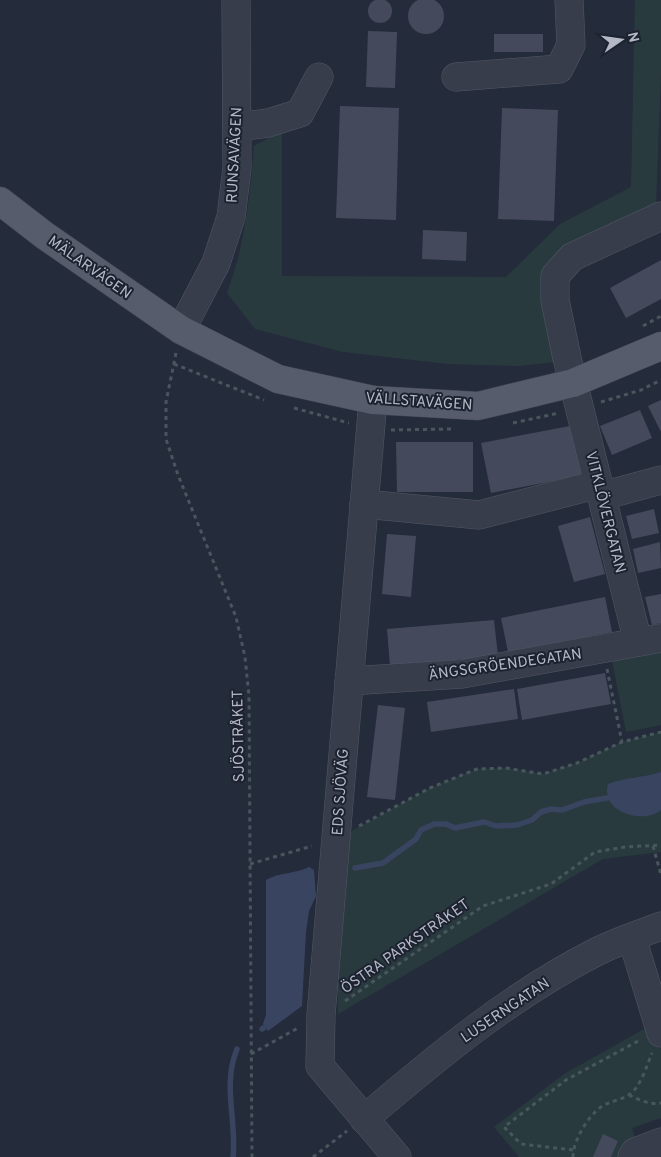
<svg xmlns="http://www.w3.org/2000/svg" width="661" height="1157" font-family="Overpass,sans-serif">
<rect width="100%" height="100%" fill="#242b3a"/>
<g fill="#293a3f">
<path d="M635 0H661V74L656 205 562 252 556 362 519 366 448 364 343 352 255 329 227 293C245 245 250 196 254 146L282 131V276L506 277 560 224 631 187Z"/>
<polygon points="661,645 661,725 626,732 611,655"/>
<polygon points="661,732 661,852 603,859 338,1014 337,839 430,788 477,769 506,768 543,774 577,763 622,742"/>
<polygon points="653,1024 661,1050 661,1118 632,1128 641,1157 519,1157 494,1127 564,1074"/>
</g>
<g fill="#394461">
<path d="M661 772V810C643 825 600 812 608 784 626 777 643 778 661 772Z"/>
<path d="M309 867 314 870 316 896 309 911 306 932 302 1006 268 1031 263 1024 266 1015V880C279 872 296 874 309 867Z"/>
</g>
<g fill="none" stroke-linecap="round" stroke-linejoin="round">
<g stroke="#394461" stroke-width="5.5">
<polyline points="355,868 383,863 416,839 421,830 434,824 446,824 455,828 484,822 496,826 517,825 532,820 541,812 551,809 562,810 584,802 607,798"/>
<polyline points="262,1029 265,1027"/>
<path d="M233 1157C237 1120 222 1085 237 1049"/>
</g>
</g>
<g fill="#444a5c">
<circle cx="426" cy="16" r="18"/>
<circle cx="380" cy="11" r="12"/>
<polygon points="368,31 397,32 395,88 366,87"/>
<rect x="494" y="34" width="49" height="18"/>
<polygon points="340,106 399,108 396,220 336,218"/>
<polygon points="502,108 558,110 554,221 498,219"/>
<polygon points="423,230 467,232 466,261 422,259"/>
<polygon points="661,260 661,299 626,318 610,288"/>
<polygon points="661,400 661,432 648,406"/>
<polygon points="640,410 652,438 612,455 600,426"/>
<polygon points="575,425 585,475 491,493 481,443"/>
<polygon points="396,442 473,442 473,492 397,492"/>
<polygon points="654,509 659,533 632,539 626,516"/>
<polygon points="590,517 605,574 574,582 558,526"/>
<polygon points="387,534 416,536 411,597 382,594"/>
<polygon points="660,542 661,568 638,573 633,549"/>
<polygon points="661,594 661,623 652,625 645,597"/>
<polygon points="605,597 612,632 508,652 501,618"/>
<polygon points="494,620 498,656 390,666 387,629"/>
<polygon points="605,673 611,704 522,720 517,689"/>
<polygon points="514,689 518,719 431,732 427,702"/>
<polygon points="378,705 405,708 395,800 367,797"/>
<polygon points="603,1134 618,1141 611,1157 593,1157"/>
</g>
<g fill="none" stroke-linecap="round" stroke-linejoin="round">
<defs>
<g id="minor">
<polyline points="456,77 559,69 571,45 569,0"/>
<polyline points="237,127 268,123 300,113 319,77"/>
<polyline points="181,330 216,263 231,217 237,168 236,0"/>
<polyline points="373,400 321,1015 320,1066 397,1157"/>
<polyline points="602,496 661,480"/>
<polyline points="364,504 479,515 599,484"/>
<polyline points="638,642 567,358 555,300 555,276 572,257 661,216"/>
<polyline points="349,681 462,674 661,638"/>
<polyline points="632,938 661,1033"/>
<path d="M364 1119C437 1057 511 995 598 951 618 941 640 934 661 926"/>
<polyline points="632,1157 635,1152 661,1142"/>
</g>
<polyline id="major" points="0,201 44,235 181,330 278,379 373,400 478,406 573,383 661,346"/>
</defs>
<use href="#minor" stroke="#535866" stroke-width="29"/>
<use href="#major" stroke="#414654" stroke-width="29"/>
<g stroke="#48575d" stroke-width="3" stroke-dasharray="4 4" stroke-linecap="butt">
<polyline points="643,326 661,316"/>
<polyline points="176,353 166,402 166,439 178,475 236,617 245,657 249,696 252,1157"/>
<polyline points="174,364 264,400"/>
<polyline points="601,402 641,390 661,380"/>
<polyline points="294,408 349,423"/>
<polyline points="513,423 559,413"/>
<polyline points="391,430 453,429"/>
<polyline points="607,669 622,742"/>
<polyline points="359,826 430,788 477,769 506,768 543,774 577,763 622,742 661,732"/>
<polyline points="653,846 661,875"/>
<polyline points="250,864 312,846"/>
<polyline points="345,1001 483,906 551,884 595,852 625,847 661,845"/>
<polyline points="251,1054 298,1028"/>
<path d="M629 1095C639 1100 650 1105 661 1103"/>
<polyline points="573,1150 521,1144 504,1127 566,1080 640,1040"/>
<polyline points="313,1157 347,1131"/>
<path d="M573 1157C573 1141 588 1116 601 1107 610 1101 622 1100 630 1094 641 1086 647 1065 652 1053"/>
</g>
<use href="#minor" stroke="#383d4b" stroke-width="28"/>
<use href="#major" stroke="#565c6b" stroke-width="28"/>
</g>
<g text-anchor="middle" stroke-width="4" stroke-linejoin="round" paint-order="stroke">
<g font-size="15" fill="#b4b8c6" stroke="#1d2230">
<text transform="translate(234 155) rotate(-87)" y="5">RUNSAVÄGEN</text>
<text transform="translate(90 267) rotate(35)" y="5">MÄLARVÄGEN</text>
<text transform="translate(419 401) rotate(4)" y="5">VÄLLSTAVÄGEN</text>
<text transform="translate(606 512) rotate(76)" y="5">VITKLÖVERGATAN</text>
<text transform="translate(505 664) rotate(-8)" y="5">ÄNGSGRÖENDEGATAN</text>
<text transform="translate(238 736) rotate(-91)" y="5">SJÖSTRÅKET</text>
<text transform="translate(340 792) rotate(-86)" y="5">EDS SJÖVÄG</text>
<text transform="translate(405 946) rotate(-35)" y="5">ÖSTRA PARKSTRÅKET</text>
<text transform="translate(505 1010) rotate(-34)" y="5">LUSERNGATAN</text>
</g>
</g>
<g transform="translate(621 40) rotate(77)" stroke="#1d2230" stroke-width="4" paint-order="stroke">
<path d="M0-4L9 19L0 12L-9 19Z" fill="#b4b8c6"/>
<text y="-8" font-size="14" font-weight="bold" text-anchor="middle" fill="#b4b8c6">N</text>
</g>
</svg>
